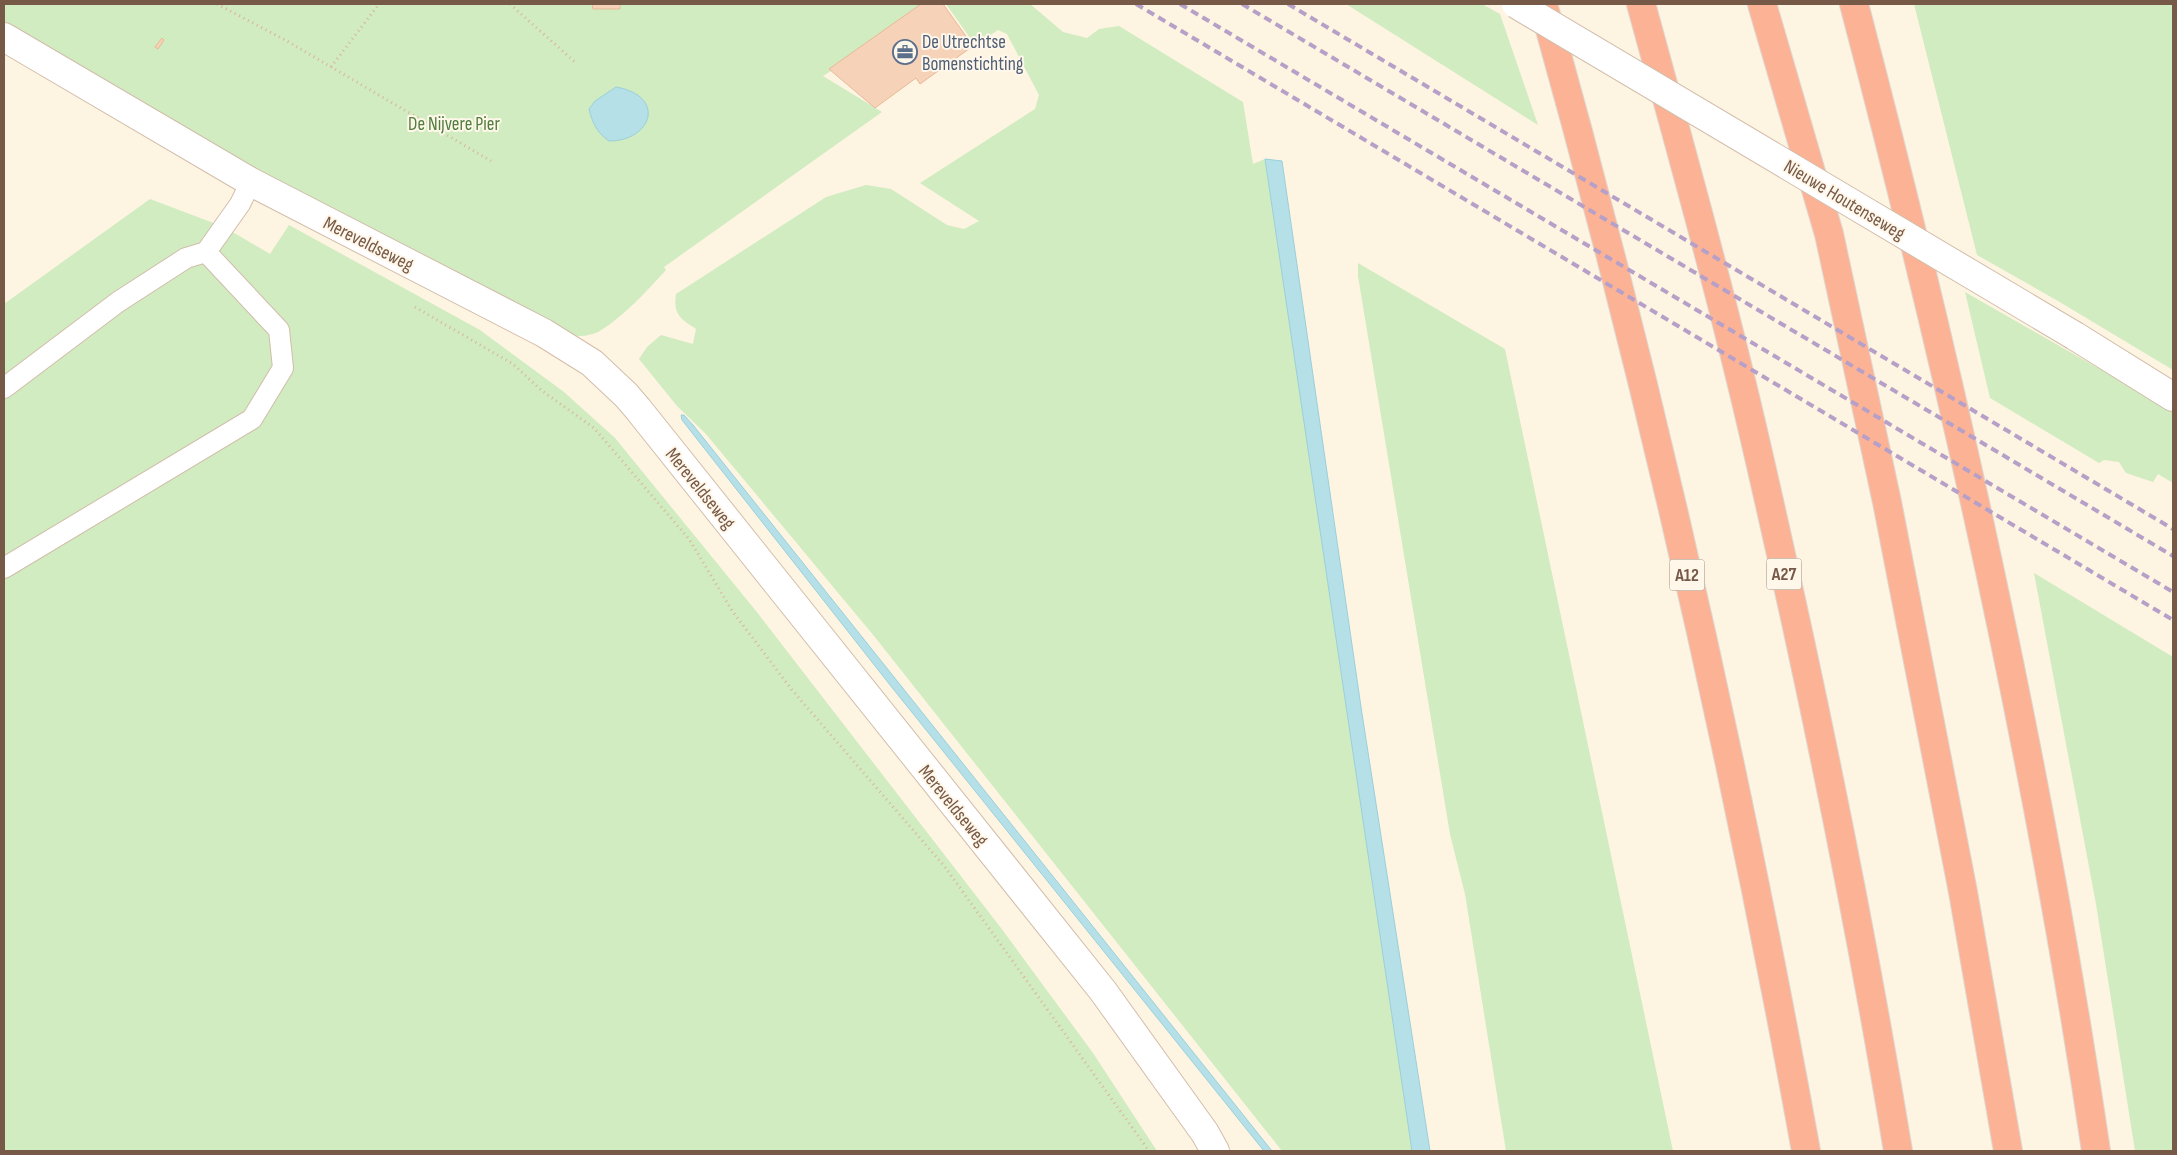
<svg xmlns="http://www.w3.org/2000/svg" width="2177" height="1155" font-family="'Sofia Sans Condensed',sans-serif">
<rect width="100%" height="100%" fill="#fef4e2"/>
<g fill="#d0ecc0">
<path d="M4 4H935L823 76 882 112 664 267 666 270C647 291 622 318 598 332 590 336 580 336 571 337L221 152 4 27Z"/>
<path d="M946 4H1030L1063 32 1087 38 1099 29 1119 26 1243 102 1253 164 1265 159 1420 1151H1282L874 636 705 433 677 406 639 359 647 347 661 335 693 344 696 329C680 319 673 314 676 294L826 197 866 185 891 189 947 225 964 229 979 221 920 183 1035 109 1039 95 1007 34 998 30 975 45Z"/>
<polygon points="1346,4 1482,4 1500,14 1538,125"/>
<polygon points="1914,4 2173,4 2173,370 2058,301 1977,255"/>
<polygon points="150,199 224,227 270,254 289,225 480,330 564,392 615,438 756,611 1001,928 1093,1053 1157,1151 4,1151 4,304"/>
<polygon points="1358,263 1505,349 1673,1151 1506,1151 1465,894 1450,834 1358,276"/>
<polygon points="1965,292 2173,411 2173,483 2158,474 2153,482 2126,473 2119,462 2104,460 2099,463 1990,398"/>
<polygon points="2034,573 2173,657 2173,1151 2135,1151 2096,904"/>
</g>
<g fill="#b5e0e8" stroke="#9bcfdb">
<path d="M616 87C667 96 652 141 609 141 597 133 592 122 589 109L595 101Z"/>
<polygon points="1265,159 1282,161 1361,707 1430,1151 1412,1151"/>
<polygon points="681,415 684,415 693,425 1272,1151 1264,1151 890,685 682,420"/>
</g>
<g fill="#f5d2b8" stroke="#e9b997">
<polygon points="592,4 620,4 620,9 593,9"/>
<polygon points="921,4 943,4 973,46 920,84 916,78 875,108 829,69"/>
<polygon points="162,38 164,40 158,49 155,47"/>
</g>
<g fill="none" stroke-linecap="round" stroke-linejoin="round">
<defs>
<g id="lane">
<polyline points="4,388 118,302 186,258 206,252 240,204 251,182"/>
<polyline points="4,568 252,419 283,368 279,330 206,252"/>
</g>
<g id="street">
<polyline points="4,37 251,182 544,333 592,363 626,395 638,409 1103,991 1205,1133 1215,1151"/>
<polyline points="2075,336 2173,397"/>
</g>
<g id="highway">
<path d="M1543 4C1649 382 1736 765 1806 1151"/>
<path d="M1641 4C1681 150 1722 296 1756 444 1810 678 1859 914 1898 1151"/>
<polyline points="1762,4 1829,234 1887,502 1963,892 2008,1151"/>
<path d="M1854 4C1953 381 2039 765 2096 1151"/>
</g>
</defs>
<use href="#lane" stroke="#d2bdab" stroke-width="22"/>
<use href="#street" stroke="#d2bdab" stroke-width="30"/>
<use href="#highway" stroke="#ded7d3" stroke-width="30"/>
<g stroke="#dab59b" stroke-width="3" stroke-dasharray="1 4" stroke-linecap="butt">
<polyline points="217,4 287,41 491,161"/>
<polyline points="510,4 576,63"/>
<polyline points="331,67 379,4"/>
<polyline points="415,307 513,364 541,390 594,428 689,539 733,612 792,690 945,867 1149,1151"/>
</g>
<use href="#lane" stroke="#fff" stroke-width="20"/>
<use href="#street" stroke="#fff" stroke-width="28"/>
<use href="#highway" stroke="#fcb395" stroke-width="28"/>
<g stroke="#b7a0c8" stroke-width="4" stroke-dasharray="8 5" stroke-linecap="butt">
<polyline points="1136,4 2173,620"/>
<polyline points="1180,4 2173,592"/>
<polyline points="1242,4 2173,556"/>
<polyline points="1288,4 2173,529"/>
</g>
<defs>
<polyline id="street-bridge" points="1516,4 2075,336"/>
</defs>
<use href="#street-bridge" stroke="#d2bdab" stroke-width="30" stroke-linecap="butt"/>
<use href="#street-bridge" stroke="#fff" stroke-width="28"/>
</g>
<defs>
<symbol id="office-ring" viewBox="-11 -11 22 22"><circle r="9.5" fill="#fff7ea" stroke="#5c6f8a" stroke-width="1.5"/><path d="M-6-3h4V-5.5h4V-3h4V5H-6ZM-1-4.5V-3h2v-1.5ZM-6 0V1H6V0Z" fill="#5c6f8a"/></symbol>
</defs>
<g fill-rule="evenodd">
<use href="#office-ring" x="891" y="38" width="28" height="28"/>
</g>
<g text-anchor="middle" stroke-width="4" stroke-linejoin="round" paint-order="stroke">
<g fill="#fff7ea" stroke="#a08878" stroke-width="1">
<rect x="1766.5" y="558.5" width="35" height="31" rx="4"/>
<rect x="1669.5" y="559.5" width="35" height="31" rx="4"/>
</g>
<g font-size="18" font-weight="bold" fill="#775947">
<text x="1784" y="580">A27</text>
<text x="1687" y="581">A12</text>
</g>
<g font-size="19" fill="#4e5e75" stroke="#fff7ea" text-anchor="start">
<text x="922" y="48">De Utrechtse<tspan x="922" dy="22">Bomenstichting</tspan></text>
</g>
<g font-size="19" fill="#4f7e3e" stroke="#fff7ea">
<text x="454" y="130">De Nijvere Pier</text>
</g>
<g font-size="19" fill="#775947" stroke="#fff7ea">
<text transform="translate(1845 199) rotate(31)" y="7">Nieuwe Houtenseweg</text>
<text transform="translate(369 243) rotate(27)" y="7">Mereveldseweg</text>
<text transform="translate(701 488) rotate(51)" y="7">Mereveldseweg</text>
<text transform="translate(954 805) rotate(51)" y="7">Mereveldseweg</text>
</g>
</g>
<rect width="2177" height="1155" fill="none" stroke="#775947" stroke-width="10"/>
</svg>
